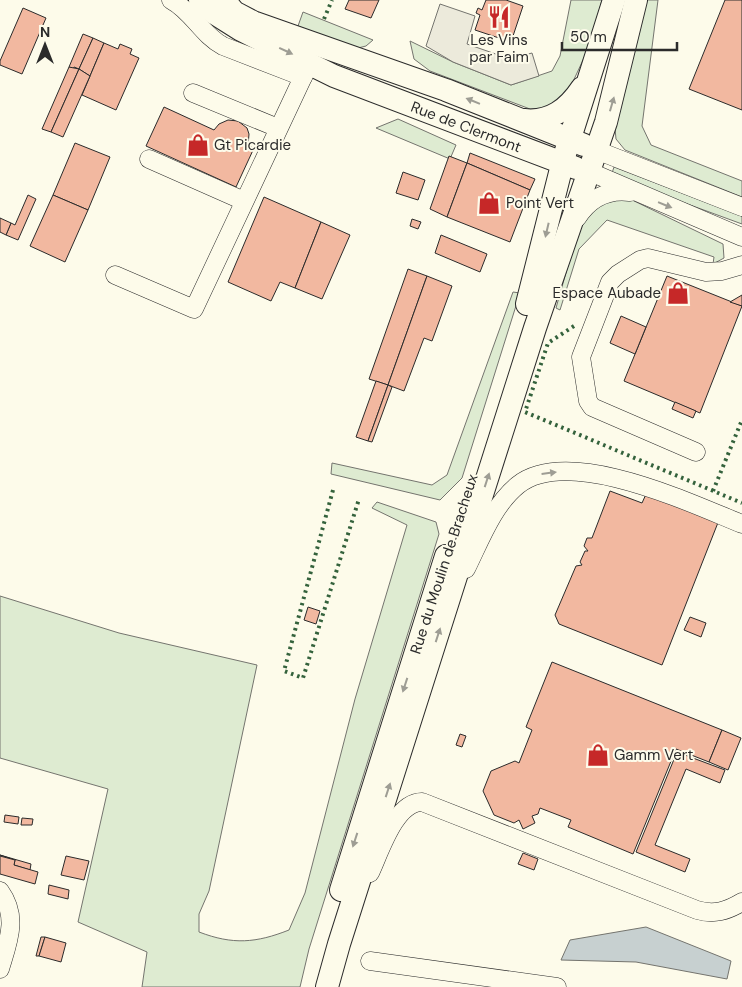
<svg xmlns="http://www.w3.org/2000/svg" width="742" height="987" font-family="'DM Sans',sans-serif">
<rect width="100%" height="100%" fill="#fdfbea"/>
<g fill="#deebd1" stroke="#74746e">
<polygon points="571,0 602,0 590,45 563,103 557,108 530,109 430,71 414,59 410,41 453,62 511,85 552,71 560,56"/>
<polygon points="644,0 658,0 642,126 651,145 742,181 742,197 625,150 616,139 614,118"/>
<polygon points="303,12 373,40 366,46 354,49 298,26"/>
<polygon points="398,119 456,145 450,159 376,128"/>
<polygon points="614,167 742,216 742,224 611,176"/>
<polygon points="628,198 723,244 724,258 713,264 714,257 607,220 579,249 560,310 556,308 578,230 597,204"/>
<polygon points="513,292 520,293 462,478 440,500 331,474 332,463 432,485 447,475"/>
<path d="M377 502 436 522 439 534 309 949 300 987H142L147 952 78 922 108 789 0 758V596L119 633 257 665 209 891 199 914V932C233 945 256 943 289 930L305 893 355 699 407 525 372 508Z"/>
</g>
<polygon fill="#eceadb" stroke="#74746e" points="440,4 475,16 467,44 510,59 532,53 539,76 511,85 453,62 426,46"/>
<polygon fill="#c7d0d0" stroke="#74746e" points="646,927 731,961 727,979 636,962 561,960 570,940"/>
<g fill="#f2b8a0" stroke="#2b2b2b">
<polygon points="349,0 379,0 371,18 345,9"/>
<polygon points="486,0 506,0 523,6 511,42 475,30 480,15 476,13 478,8 482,10"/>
<polygon points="725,0 742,0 742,110 689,89"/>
<polygon points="23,8 46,18 22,74 0,65 0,61"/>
<polygon points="83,34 93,38 79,69 74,67 73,69 69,67"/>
<polygon points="93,38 104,43 90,76 79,69"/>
<polygon points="104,43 118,49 120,44 132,49 130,54 139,58 116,110 82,95"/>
<polygon points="69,67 79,69 51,132 42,129"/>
<polygon points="79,69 90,76 63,137 51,132"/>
<polygon points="164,107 214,130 219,124 228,120 238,121 247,128 249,134 248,146 254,148 236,187 146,146"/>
<polygon points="75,143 110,157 88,210 53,195"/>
<polygon points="470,153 535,179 530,190 467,163"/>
<polygon points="449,156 467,163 447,217 430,209"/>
<polygon points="467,163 530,190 510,242 447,217"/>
<polygon points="403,172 425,180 418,200 396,193"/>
<polygon points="28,195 36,199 18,240 6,235 11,223 15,225"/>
<polygon points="53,195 88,210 65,262 30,246"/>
<polygon points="264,197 321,222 295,288 280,282 271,301 228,282"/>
<polygon points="0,218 11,223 6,235 0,232"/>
<polygon points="412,219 421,222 418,229 410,226"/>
<polygon points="321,222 350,235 322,299 295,288"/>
<polygon points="441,235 487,254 480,272 435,253"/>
<polygon points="408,269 427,276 388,385 369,379"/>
<polygon points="427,276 452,286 432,341 424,338 404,391 388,385"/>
<polygon points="667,276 742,306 700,413 624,381"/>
<polygon points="742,295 742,306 730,302"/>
<polygon points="621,316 646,327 635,354 610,343"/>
<polygon points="376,381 388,385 368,441 356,437"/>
<polygon points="388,385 392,387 372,442 368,441"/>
<polygon points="675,402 696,411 693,418 672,409"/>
<polygon points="610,491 642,503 647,492 719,520 662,665 559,624 555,615 576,566 582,565 580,562 585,551 588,551 584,546 587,538 592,538"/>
<polygon points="308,607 320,611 316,624 304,620"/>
<polygon points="690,617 706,623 701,637 684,630"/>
<polygon points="552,662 722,730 709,762 676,749 633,854 568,827 571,820 540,808 538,814 532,816 535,823 523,829 519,820 514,823 494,815 483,791 491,771 515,761 519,763 532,730 526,727"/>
<polygon points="722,730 741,738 728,770 709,762"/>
<polygon points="460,734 466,736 462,747 456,745"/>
<polygon points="677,752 725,770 720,783 686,769 655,845 690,859 685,872 636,852"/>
<polygon points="5,815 19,817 18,824 4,822"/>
<polygon points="22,818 33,819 32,825 21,825"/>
<polygon points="523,853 538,859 534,870 518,864"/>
<polygon points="0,855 31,864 30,870 14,865 15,860"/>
<polygon points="0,856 15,860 14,865 38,872 35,884 0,874"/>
<polygon points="66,856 89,861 84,880 61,875"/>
<polygon points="49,885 69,890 68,899 48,894"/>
<polygon points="41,937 45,937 39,956 36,956"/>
<polygon points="45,937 66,943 61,962 39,956"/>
</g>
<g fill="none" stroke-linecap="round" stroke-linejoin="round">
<defs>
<g id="minor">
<path d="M171 0C192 11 202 35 223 46L303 77 308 67"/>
<polyline points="193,93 278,128"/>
<polyline points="596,150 742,207"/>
<polyline points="149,159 244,201"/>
<polyline points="588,171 742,237"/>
<path d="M577 218C589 199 607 189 630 192"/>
<polyline points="115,275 194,309 303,77"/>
<polyline points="696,452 592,407 588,401 581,357 610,282 618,274 640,260 648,258 706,272 722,271 742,265"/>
<path d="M466 569C480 541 493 505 518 485 568 445 690 503 742 524"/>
<path d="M370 873C380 852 395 802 422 802L697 910C714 915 727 911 742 902"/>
<path d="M0 891C19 917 8 942 0 969"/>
<polyline points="370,961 557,987"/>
</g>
<g id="major">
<polyline points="200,0 214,13 241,30 334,76 576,168"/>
<polyline points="224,0 234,12 253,22 446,90 584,145"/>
<path d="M524 120C550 123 568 109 582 88"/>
<polyline points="527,304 564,157 614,0"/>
<polyline points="341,890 446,556"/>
<polyline points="327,987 339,944 535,328 606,122 636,0"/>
</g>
</defs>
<use href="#minor" stroke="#2b2b2b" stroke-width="19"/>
<use href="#major" stroke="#2b2b2b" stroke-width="24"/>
<use href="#minor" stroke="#fdfbea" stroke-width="18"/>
<use href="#major" stroke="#fdfbea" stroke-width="22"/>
<g stroke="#34623c" stroke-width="4" stroke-dasharray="2.5 4" stroke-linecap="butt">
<polyline points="324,19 332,0"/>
<polyline points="574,326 548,343 525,412 742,503"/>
<polyline points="333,490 284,671 303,678 359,499"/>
<polyline points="713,491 742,420"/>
</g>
</g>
<defs><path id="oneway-solid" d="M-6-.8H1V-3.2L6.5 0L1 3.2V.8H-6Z" transform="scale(1.25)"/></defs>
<g fill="#9e9d94">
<use href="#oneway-solid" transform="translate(286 51) rotate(25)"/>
<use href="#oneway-solid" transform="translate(473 101) rotate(-158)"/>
<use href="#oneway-solid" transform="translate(612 104) rotate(-74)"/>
<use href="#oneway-solid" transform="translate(665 205) rotate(22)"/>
<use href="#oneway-solid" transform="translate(547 230) rotate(103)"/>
<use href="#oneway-solid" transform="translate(549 473) rotate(-7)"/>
<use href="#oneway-solid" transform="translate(487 480) rotate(-72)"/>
<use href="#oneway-solid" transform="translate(438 635) rotate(-72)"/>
<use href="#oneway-solid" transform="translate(405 685) rotate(108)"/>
<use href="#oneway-solid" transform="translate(388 790) rotate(-72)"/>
<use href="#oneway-solid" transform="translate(355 840) rotate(108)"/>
</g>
<defs>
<symbol id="restaurant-bare" viewBox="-9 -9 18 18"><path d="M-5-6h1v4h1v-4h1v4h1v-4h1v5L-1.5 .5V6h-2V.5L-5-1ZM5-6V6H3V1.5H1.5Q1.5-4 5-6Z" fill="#c62828" stroke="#fdfbea" stroke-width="2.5" paint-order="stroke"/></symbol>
<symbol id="shop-bare" viewBox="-9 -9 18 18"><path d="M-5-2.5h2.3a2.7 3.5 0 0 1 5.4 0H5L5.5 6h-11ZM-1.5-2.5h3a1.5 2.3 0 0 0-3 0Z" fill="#c62828" stroke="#fdfbea" stroke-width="2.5" paint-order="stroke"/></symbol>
</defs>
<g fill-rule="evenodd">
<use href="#restaurant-bare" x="483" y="1" width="32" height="32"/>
<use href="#shop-bare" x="182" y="129" width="32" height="32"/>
<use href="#shop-bare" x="473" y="187" width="32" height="32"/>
<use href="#shop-bare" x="662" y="277" width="32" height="32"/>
<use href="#shop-bare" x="582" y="739" width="32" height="32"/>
</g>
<g text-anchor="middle" stroke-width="4" stroke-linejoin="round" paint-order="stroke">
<g font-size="15" fill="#2b2b2b" stroke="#fdfbea" text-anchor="start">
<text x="499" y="45" text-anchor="middle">Les Vins<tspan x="499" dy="17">par Faim</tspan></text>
<text x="214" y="150">Gt Picardie</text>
<text x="506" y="208">Point Vert</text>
<text x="661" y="298" text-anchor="end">Espace Aubade</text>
<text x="614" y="760">Gamm Vert</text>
</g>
<g font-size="15" fill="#2b2b2b" stroke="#fdfbea">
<text transform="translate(466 127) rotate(21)" y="5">Rue de Clermont</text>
<text transform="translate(444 564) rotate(-72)" y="5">Rue du Moulin de Bracheux</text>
</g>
</g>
<g transform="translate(45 45)" stroke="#fdfbea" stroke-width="4" paint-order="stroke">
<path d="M0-4L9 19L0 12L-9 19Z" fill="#2b2b2b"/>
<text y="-8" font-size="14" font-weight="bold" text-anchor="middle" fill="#2b2b2b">N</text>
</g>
<path d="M562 42v8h115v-8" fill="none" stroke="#2b2b2b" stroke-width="2.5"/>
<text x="570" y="42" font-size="15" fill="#2b2b2b" stroke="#fdfbea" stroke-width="4" paint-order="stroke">50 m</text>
</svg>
